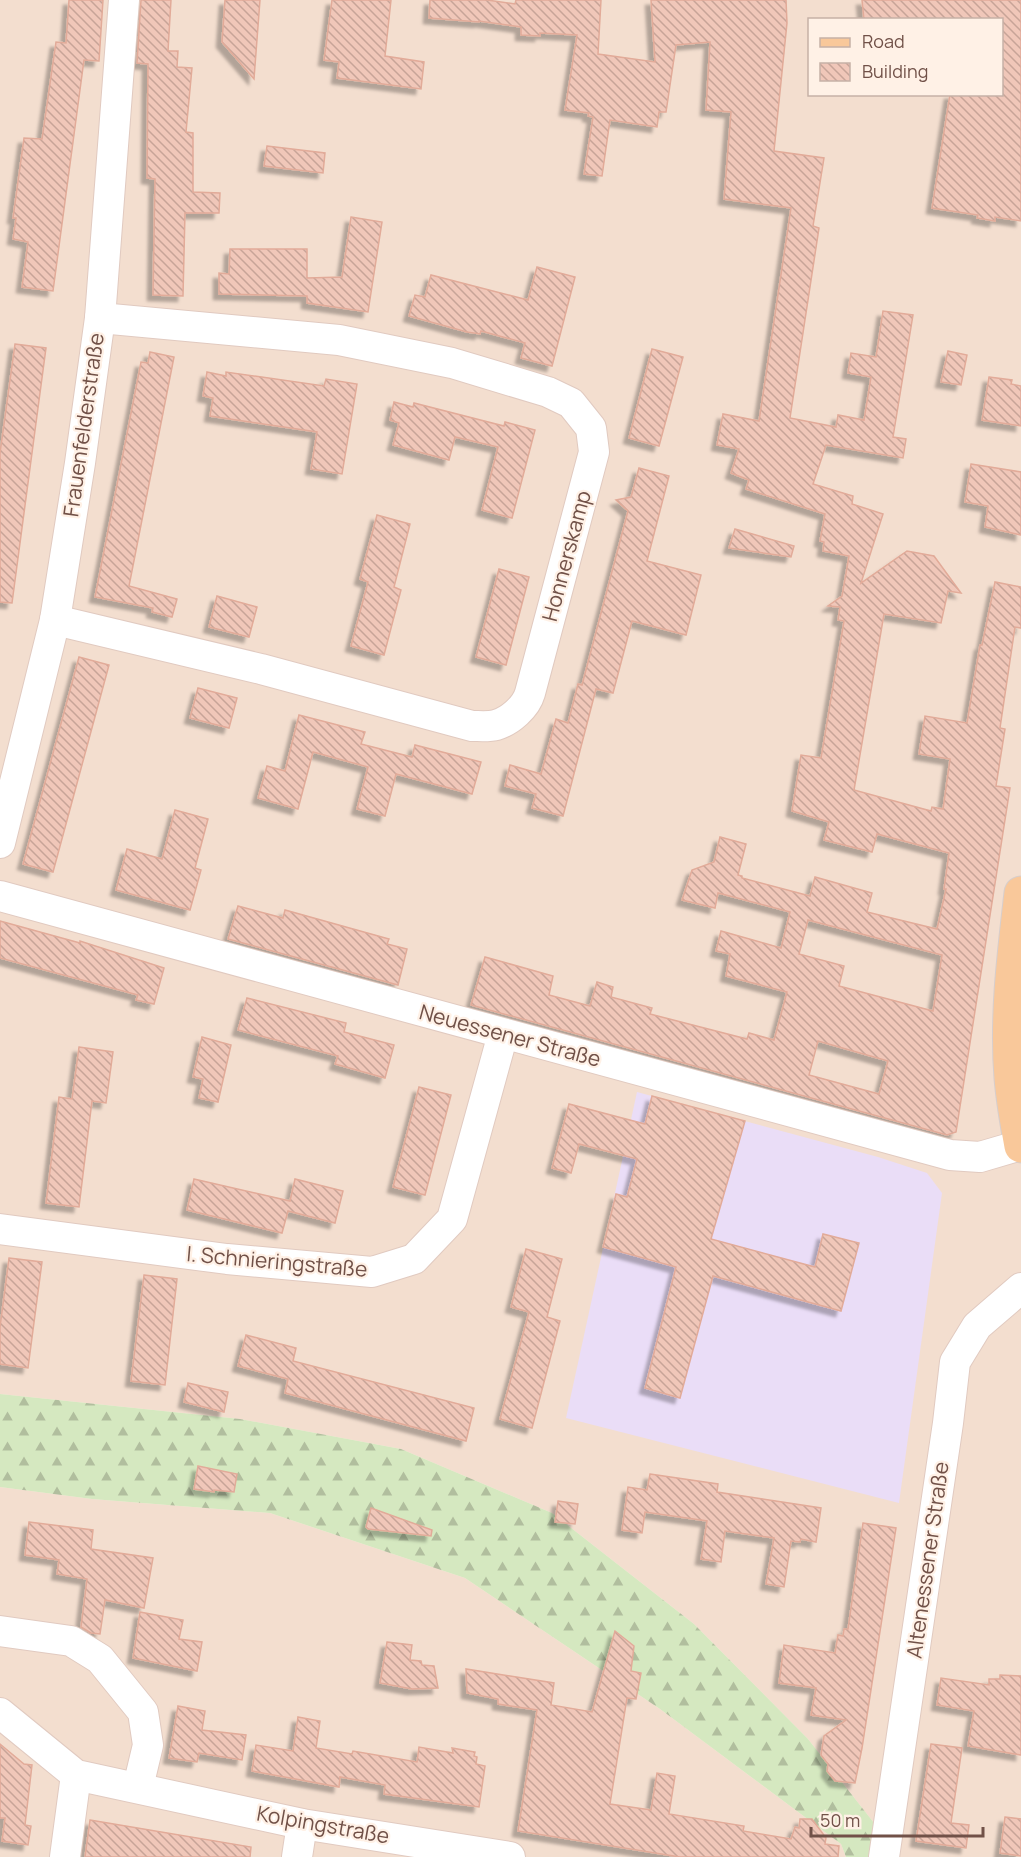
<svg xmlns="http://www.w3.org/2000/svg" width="1021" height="1857" font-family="Manrope,sans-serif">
<defs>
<pattern id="forest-firs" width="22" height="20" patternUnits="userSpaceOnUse" patternTransform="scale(1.5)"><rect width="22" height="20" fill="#d5e8c0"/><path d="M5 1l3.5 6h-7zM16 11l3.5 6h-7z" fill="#b1be9e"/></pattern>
<pattern id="building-back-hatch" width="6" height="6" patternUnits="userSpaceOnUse" patternTransform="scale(1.5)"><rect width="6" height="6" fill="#f0c7b9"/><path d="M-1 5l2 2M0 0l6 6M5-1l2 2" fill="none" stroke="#c7a498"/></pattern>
<filter id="shadow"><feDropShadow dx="-5.5" dy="5.5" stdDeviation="1.5" flood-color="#0004"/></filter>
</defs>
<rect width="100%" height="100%" fill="#fbede0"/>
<g fill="#f3decf" fill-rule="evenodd">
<path d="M0 0H1021V1857H870L878 1828 808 1739 694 1624 552 1513 401 1449 240 1419 0 1394ZM810 20H1002V94H810Z"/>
<polygon points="0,1487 92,1499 270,1513 465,1578 660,1709 841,1844 846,1857 0,1857"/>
</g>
<polygon fill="#eaddf7" points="637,1092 878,1157 927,1173 942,1193 899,1503 566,1418"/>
<polygon fill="url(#forest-firs)" points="0,1394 240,1419 401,1449 552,1513 694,1624 808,1739 878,1828 870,1857 846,1857 841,1844 660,1709 465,1578 270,1513 92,1499 0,1487"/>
<g fill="url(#building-back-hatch)" stroke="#e2ab99" stroke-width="1.5" fill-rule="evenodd" filter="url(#shadow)">
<polygon points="69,0 103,0 99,61 84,60 53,291 22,287 28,242 13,239 16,218 13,218 24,138 42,139 56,42 66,43"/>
<polygon points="141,0 171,0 168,51 178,51 177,67 192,68 186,132 193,133 193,192 220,193 219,213 185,213 183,296 153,295 155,179 147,178 148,64 137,63"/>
<polygon points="225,0 260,0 254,79 222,42"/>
<polygon points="332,0 391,0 385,56 424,62 421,89 337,78 339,62 324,60"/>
<path d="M430 0H487L515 4 516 0H601L598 54 655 62 651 0H786L787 23 774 151 824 158 813 226 819 228 790 418 836 427 838 415 864 420 871 377 848 373 851 353 876 357 883 311 913 315 893 437 906 439 903 458 826 445 813 484 853 496 852 504 883 514 861 583 907 551 934 556 961 593 948 591 941 623 884 614 854 790 931 811 932 807 943 809 950 759 919 754 925 716 967 723 980 645H982L995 582 1021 587V628L1015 627 1000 728 1005 729 996 786 1010 788 956 1132 947 1135 471 1005 485 957 553 976 549 995 590 1006 597 982 613 987 611 997 652 1008 650 1014 747 1039 749 1033 774 1040 787 992 726 976 730 954 716 951 721 931 781 948 790 912 718 893 715 908 682 900 692 870 714 862 720 837 746 844 738 875 742 876V878L810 896 815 877 872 893 867 912 937 929 946 889H944L949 853 877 834 872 852 824 840 829 822 792 811 801 755 821 758 844 621 838 620 840 607 828 606 842 596 849 556 823 551 824 542 820 541 825 514 746 489 749 480 731 473 739 449 717 445 723 414 759 421 791 208 724 199 731 112 706 110 710 42 676 45 666 112H659L657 127 610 120 602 176 584 174 593 117 588 116 589 113 565 110 577 35 540 33V36L521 35V27L479 21V22L429 18ZM808 920 942 955 933 1011 839 986 844 966 799 954ZM818 1041 888 1061 879 1094 809 1075Z"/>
<polygon points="862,0 1021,0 1021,221 995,217 995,221 977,218 978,215 932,208 950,94 1002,94 1002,20 864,20"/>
<polygon points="267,146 325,153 323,173 264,166"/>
<polygon points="351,217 382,222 368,312 307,303 307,296 219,294 219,273 229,274 230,249 307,249 307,278 342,277"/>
<polygon points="537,267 575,277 552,366 521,358 525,343 481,331 480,334 467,332 409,316 415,295 425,297 431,275 528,300"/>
<polygon points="15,344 46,348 12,603 0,602 0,453"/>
<polygon points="652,349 683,357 659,446 629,438"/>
<polygon points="948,351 967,355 961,385 941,382"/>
<polygon points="150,352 174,357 129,586 177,599 172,617 152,612 153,608 95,597 141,362 148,363"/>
<polygon points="207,372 226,376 226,372 324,386 326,379 357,384 342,474 311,469 317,432 210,416 213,398 203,396"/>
<polygon points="989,377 1012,380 1011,384 1021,386 1021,426 982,420"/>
<polygon points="394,402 413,407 414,403 504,426 505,422 535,430 512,518 482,510 498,447 455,437 449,460 393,445 399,423 390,420"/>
<polygon points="971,464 1021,472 1021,535 985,527 988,506 965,502"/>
<polygon points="639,468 669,476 647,561 701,575 686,635 632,621 613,693 596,689 563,816 532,808 536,794 505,786 510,765 541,774 556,719 568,723 578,684 582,685 628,511 616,500 631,497"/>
<polygon points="377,515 410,524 394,587 401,590 384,655 351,646 368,582 360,579"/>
<polygon points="735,529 794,546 791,557 729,548"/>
<polygon points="499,569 529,577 506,665 476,657"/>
<polygon points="217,596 257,607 249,637 209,627"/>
<polygon points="79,657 109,665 53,872 23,864"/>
<polygon points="198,688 237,698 229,728 190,718"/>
<polygon points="299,715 365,732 361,744 412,757 415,745 481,762 472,794 396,774 385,816 357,809 368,767 313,752 298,809 258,798 267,766 285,771"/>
<polygon points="175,810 208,819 195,868 201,870 190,910 116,890 127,849 162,859"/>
<polygon points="238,906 283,918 285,910 389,939 387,944 407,949 398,985 228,939"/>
<polygon points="0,921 80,943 80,941 164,968 154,1004 136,1000 138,995 0,958"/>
<polygon points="247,998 346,1023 344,1032 394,1045 385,1078 335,1064 338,1056 238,1030"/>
<polygon points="202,1037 231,1045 218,1102 199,1098 203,1079 193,1077"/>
<polygon points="79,1047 113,1052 106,1103 92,1101 79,1207 46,1203 59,1097 72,1099"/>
<polygon points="419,1087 451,1095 425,1195 393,1187"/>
<polygon points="652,1096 745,1121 711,1239 815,1267 823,1234 859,1243 841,1311 713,1276 680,1398 645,1388 676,1267 603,1247 616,1194 627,1197 637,1159 579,1144 571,1173 552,1168 569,1104 645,1124"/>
<polygon points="194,1179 290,1201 295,1179 343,1191 335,1223 288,1211 282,1233 187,1210"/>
<polygon points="526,1249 562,1259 547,1317 560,1321 532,1428 500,1419 529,1312 511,1307"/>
<polygon points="9,1258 42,1262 28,1368 0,1364 0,1327"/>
<polygon points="144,1275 177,1279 165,1385 131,1381"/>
<polygon points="246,1335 296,1348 293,1361 474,1408 466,1441 285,1393 288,1379 238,1366"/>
<polygon points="188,1383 228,1392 224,1412 184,1402"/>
<polygon points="198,1466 237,1474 234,1492 214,1490 214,1492 194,1489"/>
<polygon points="650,1474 718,1484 717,1492 821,1508 816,1542 801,1539 800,1542 791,1541 784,1587 766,1584 774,1538 725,1531 721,1562 701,1559 707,1521 645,1512 642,1533 622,1530 628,1487 647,1490"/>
<polygon points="558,1501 578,1504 575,1524 555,1522"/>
<polygon points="371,1508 432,1530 431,1536 368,1529 366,1527"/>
<polygon points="29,1522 93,1530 91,1549 153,1558 144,1608 105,1600 100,1634 91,1633 81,1627 87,1579 57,1574 59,1560 25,1555"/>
<polygon points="863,1523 896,1528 862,1748 855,1783 835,1781 827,1771 828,1764 821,1755 824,1736 846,1720 811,1715 816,1688 779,1683 784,1645 835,1653 838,1635 843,1636 844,1629 848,1629"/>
<polygon points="140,1612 183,1620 179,1639 202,1642 197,1671 133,1658"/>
<polygon points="615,1631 634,1646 631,1671 641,1673 636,1699 627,1698 610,1804 651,1810 657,1773 675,1776 669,1814 744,1826 743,1831 791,1839 795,1827 799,1828 800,1819 812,1819 826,1838 825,1844 839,1846 838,1857 680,1857 518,1831 537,1710 498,1704 498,1699 467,1693 466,1669 554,1683 551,1705 592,1712"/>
<polygon points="387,1642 412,1645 410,1660 421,1661 422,1665 434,1666 438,1688 412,1689 380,1683"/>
<polygon points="1000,1675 1021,1676 1021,1755 968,1746 974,1711 937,1705 941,1678 989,1685 989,1679 1000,1679"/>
<polygon points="178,1706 205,1711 202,1730 246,1735 242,1760 199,1753 197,1762 169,1758"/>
<polygon points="298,1717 320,1721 316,1748 352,1754 353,1751 417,1762 419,1747 453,1753 452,1748 475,1752 474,1756 477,1757 476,1764 485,1766 479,1807 384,1794 385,1785 340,1777 339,1787 252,1771 256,1745 293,1751"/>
<polygon points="0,1744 24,1764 32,1765 25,1825 31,1826 28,1845 2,1841 5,1818 0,1818"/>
<polygon points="931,1744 962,1748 951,1823 969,1825 966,1848 916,1841"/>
<polygon points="1005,1817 1021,1819 1021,1856 1000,1853"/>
<polygon points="90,1820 251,1847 250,1857 85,1857"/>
</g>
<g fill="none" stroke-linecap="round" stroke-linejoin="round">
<defs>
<g id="minor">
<path d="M55 620 261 669 472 726C479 726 489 727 496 725 510 721 526 707 530 693L594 452 591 428 571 403 548 392 452 363 339 340 100 318"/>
<polyline points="0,843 55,620 80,463 100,318 124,0"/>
<polyline points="0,896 950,1155 980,1157 1021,1145"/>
<polyline points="0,1229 227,1259 372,1272 414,1259 452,1219 503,1034"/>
<polyline points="0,1631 71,1641 100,1659 143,1712 148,1745 138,1787"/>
<polyline points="0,1713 76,1775 302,1824 510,1857"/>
<polyline points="65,1857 76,1775"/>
<polyline points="297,1857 302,1824"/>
<polyline points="884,1857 948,1423 955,1362 977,1326 1021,1288"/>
</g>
<path id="major" d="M1021 893C1014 954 1006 1016 1011 1078 1013 1101 1017 1124 1021 1146"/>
</defs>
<use href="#minor" stroke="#e1cac0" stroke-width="32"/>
<use href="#major" stroke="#d7cecc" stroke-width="35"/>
<use href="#minor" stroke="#fff" stroke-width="30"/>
<use href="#major" stroke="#f9c89a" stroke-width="33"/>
</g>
<g text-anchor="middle" stroke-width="4.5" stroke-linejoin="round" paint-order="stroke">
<g font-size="21" fill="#715148" stroke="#fff1e6">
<text transform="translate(84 425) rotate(-82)" y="7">Frauenfelderstraße</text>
<text transform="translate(567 556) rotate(-75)" y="7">Honnerskamp</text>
<text transform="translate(510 1036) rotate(15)" y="7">Neuessener Straße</text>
<text transform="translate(277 1262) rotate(5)" y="7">I. Schnieringstraße</text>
<text transform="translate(928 1560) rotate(-82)" y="7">Altenessener Straße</text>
<text transform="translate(323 1825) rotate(10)" y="7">Kolpingstraße</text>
</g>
</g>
<rect x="808" y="18" width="195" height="78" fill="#fff1e6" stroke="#c6b1a7" stroke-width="1.5"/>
<rect x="820" y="38" width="30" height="9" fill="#f9c89a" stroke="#c6b1a7" stroke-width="1.5"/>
<text x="862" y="48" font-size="18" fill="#715148">Road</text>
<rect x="820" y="63" width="30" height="18" fill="url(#building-back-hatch)" stroke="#c6b1a7" stroke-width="1.5"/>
<text x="862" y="78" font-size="18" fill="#715148">Building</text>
<path d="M811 1827v9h172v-9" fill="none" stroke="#715148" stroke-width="3"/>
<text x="820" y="1827" font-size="18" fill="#715148" stroke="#fff1e6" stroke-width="4.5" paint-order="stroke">50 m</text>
</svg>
